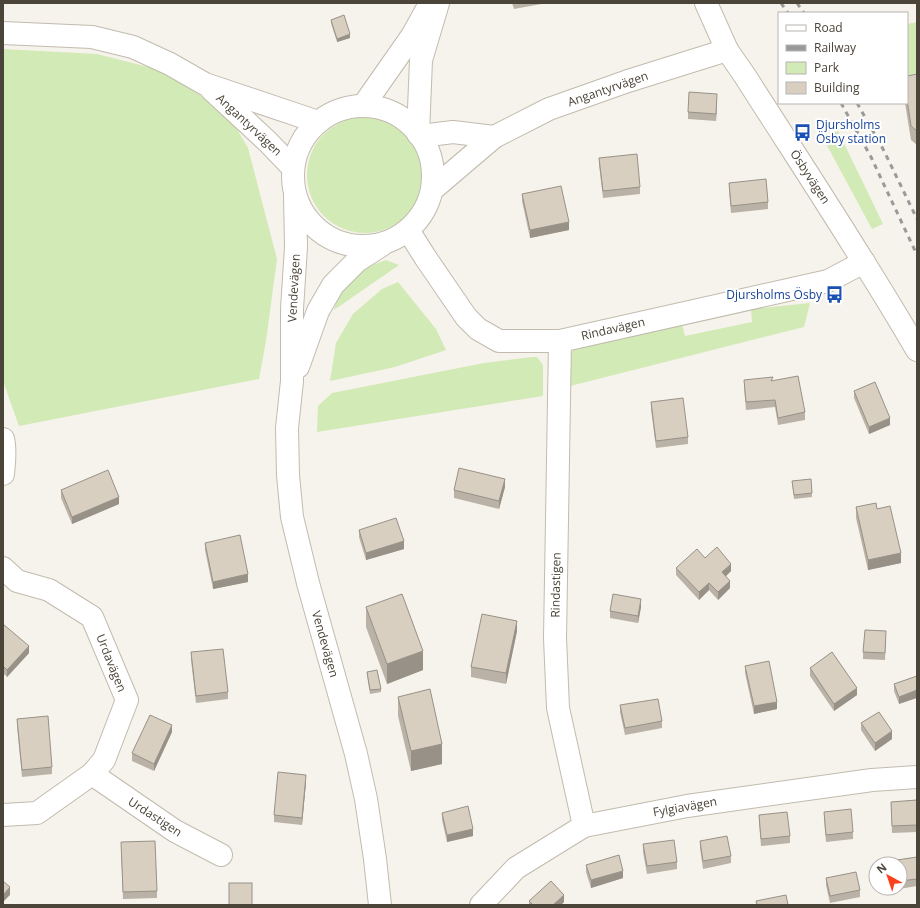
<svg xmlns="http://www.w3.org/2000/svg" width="920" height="908" font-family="'Open Sans',sans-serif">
<rect width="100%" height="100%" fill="#f6f3ec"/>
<g fill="#d2eab5">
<polygon points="917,22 917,73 907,76 907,24"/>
<polygon points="3,49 97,54 164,71 228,114 248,148 277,259 266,341 259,379 19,426 3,381"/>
<circle cx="365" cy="175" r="58"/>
<polygon points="838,131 883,224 872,229 823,138"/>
<polygon points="386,260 399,265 334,310 341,286 362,269"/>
<polygon points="398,282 436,329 446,350 395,367 330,381 336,343 353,314 382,289"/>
<polygon points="810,303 804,327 570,386 567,355 581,345 681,320 685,336 752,322 751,309"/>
<polygon points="532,357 537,357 543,365 543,396 317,432 318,406 332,393 484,363"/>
</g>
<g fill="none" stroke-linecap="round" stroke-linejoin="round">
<defs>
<g id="minor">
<path d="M706 3 727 50 745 76C803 167 863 257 917 350"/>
<polyline points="3,33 92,37 133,47 170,64 205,84 318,122"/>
<polyline points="212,90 268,142 292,167"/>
<polyline points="363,106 412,36 427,9"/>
<circle cx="363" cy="176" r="70"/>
<polyline points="418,134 421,60 438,3"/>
<polyline points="421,136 453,132 494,137"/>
<polyline points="433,189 494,137 549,109 628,81 727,50"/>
<polyline points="295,195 296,247 292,309 292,381 287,428 288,475 292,517 308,583 356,754 366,799 375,859 380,905"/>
<polyline points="408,230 425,257 466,317 478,329 499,341 560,341 828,281 864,262"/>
<polyline points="560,341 555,638 558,708 584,826"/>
<polyline points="298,367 318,311 333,285 357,261 382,245"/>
<path d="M3 439C6 451 4 462 3 474"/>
<polyline points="3,568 17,581 49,590 92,617 127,700 104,760 92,774 37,813 3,815"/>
<polyline points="92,774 175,831 221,855"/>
<polyline points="481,905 516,868 584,826 687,806 872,780 917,777"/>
</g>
</defs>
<use href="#minor" stroke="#c2bbae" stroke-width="24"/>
<use href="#minor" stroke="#fff" stroke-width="22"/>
<g stroke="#9a9a9a" stroke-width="3" stroke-dasharray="5 5" stroke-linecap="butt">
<polyline points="781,3 788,13"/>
<polyline points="797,3 804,13"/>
<polyline points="841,103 871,157 917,255"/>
<polyline points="857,103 883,149 917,219"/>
</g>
</g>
<g fill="#bab2a6">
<polygon points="512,3 547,3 514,9"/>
<polygon points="331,20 350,38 337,42 331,23"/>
<polygon points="917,74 917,145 911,140 905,103 907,103 907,76"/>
<polygon points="717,101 716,121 688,119 688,112"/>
<polygon points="599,158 640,187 640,194 603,198 599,165"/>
<polygon points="729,183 768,202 768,209 731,213 729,190"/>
<polygon points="522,194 569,230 530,238 522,201"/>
<polygon points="744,380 773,381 805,412 805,420 778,425 775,407 746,410 744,387"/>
<polygon points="854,391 890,425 869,434 854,398"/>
<polygon points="651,402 688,437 688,444 656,448 651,409"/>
<polygon points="792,481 812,493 812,497 794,499"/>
<polygon points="505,487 499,509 454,498 454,490"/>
<polygon points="61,490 119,504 72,524 61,498"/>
<polygon points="856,507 877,509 901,563 868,570 856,518"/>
<polygon points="359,530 404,549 366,560 359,537"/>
<polygon points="205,543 248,582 213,589 205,550"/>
<polygon points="705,558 731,571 726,576 730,588 718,600 709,590 699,600 676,575 676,568"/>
<polygon points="366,607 423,670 387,684 366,627"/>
<polygon points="641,607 638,623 610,618 610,611"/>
<polygon points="3,624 29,653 7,677 3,673"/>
<polygon points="517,631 506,684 471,677 471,667"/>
<polygon points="886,639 885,660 863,659 863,652"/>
<polygon points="191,652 228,692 228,699 196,703 191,660"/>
<polygon points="745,666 777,709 754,714 745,673"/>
<polygon points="810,668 857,695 834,711 810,676"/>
<polygon points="367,672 381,689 381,692 370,694 367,675"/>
<polygon points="917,676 899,704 894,691 894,684"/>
<polygon points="398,697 442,764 411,771 398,716"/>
<polygon points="620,705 662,721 662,728 625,735 620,712"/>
<polygon points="17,719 52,767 52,774 22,777 17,726"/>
<polygon points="861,723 892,739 875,751 861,730"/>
<polygon points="172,732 154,771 132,761 132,753"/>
<polygon points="306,782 302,825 274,822 274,815"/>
<polygon points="917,800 917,832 892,833 891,802"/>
<polygon points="824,812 853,832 853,839 826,842 824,819"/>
<polygon points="442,813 473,836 447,842 442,820"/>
<polygon points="759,815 790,836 790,843 761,846 759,822"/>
<polygon points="700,841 731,856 731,863 703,869 700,848"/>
<polygon points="643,844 677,862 677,869 647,874 643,852"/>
<polygon points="121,850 157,891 157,898 123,899"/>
<polygon points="917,857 917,886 899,889 900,888 900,864 897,864 897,860"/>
<polygon points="586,865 623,878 591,888 586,872"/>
<polygon points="826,878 860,890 860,897 830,903 826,885"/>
<polygon points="529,901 564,902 561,905 529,905"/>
</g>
<g fill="#979187">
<polygon points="350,34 350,38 337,42 337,39"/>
<polygon points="717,94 717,101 716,121 716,114"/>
<polygon points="569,222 569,230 530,238 530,230"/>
<polygon points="890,418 890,425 869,434 869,427"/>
<polygon points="505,479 505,487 499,509 499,501"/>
<polygon points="119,497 119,504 72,524 72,517"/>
<polygon points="404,541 404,549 366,560 366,553"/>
<polygon points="901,553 901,563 868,570 868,560"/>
<polygon points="731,564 731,571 722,580 722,572"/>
<polygon points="248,574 248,582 213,589 213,582"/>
<polygon points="730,581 730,588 718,600 718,592"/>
<polygon points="709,583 709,590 699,600 699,592"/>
<polygon points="641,599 641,607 638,623 638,616"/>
<polygon points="517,621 517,631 506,684 506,673"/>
<polygon points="29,646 29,653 7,677 7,670"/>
<polygon points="423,651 423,670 387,684 387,664"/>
<polygon points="857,688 857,695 834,711 834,704"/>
<polygon points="917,690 917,698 899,704 899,697"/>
<polygon points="777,702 777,709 754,714 754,706"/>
<polygon points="172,725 172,732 154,771 154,764"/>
<polygon points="892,731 892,739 875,751 875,743"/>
<polygon points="442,744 442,764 411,771 411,751"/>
<polygon points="306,775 306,782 302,825 302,818"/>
<polygon points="473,829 473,836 447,842 447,835"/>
<polygon points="623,871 623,878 591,888 591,880"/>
<polygon points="10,887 10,895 3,902 3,895"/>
<polygon points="564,895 564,902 561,905 553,905"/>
</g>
<g fill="#d8cfc1" stroke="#979187">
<polygon points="344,15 350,34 337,39 331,20"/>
<polygon points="917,74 917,131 911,126 907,99 907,76"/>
<polygon points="689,92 717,94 716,114 688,112"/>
<polygon points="637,154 640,187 603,191 599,158"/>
<polygon points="766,179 768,202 731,206 729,183"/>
<polygon points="561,186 569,222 530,230 522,194"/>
<polygon points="798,376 805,412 778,418 775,400 746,402 744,380 773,377 771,381"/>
<polygon points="875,382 890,418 869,427 854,391"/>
<polygon points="683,398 688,437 656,441 651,402"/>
<polygon points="459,468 505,479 499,501 454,490"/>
<polygon points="108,470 119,497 72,517 61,490"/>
<polygon points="811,479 812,493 794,495 792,481"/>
<polygon points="876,503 877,509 890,506 901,553 868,560 856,507"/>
<polygon points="396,518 404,541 366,553 359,530"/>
<polygon points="240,535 248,574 213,582 205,543"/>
<polygon points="717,547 731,564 722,572 730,581 718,592 709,583 699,592 676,568 697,549 705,558"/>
<polygon points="402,594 423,651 387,664 366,607"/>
<polygon points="613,594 641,599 638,616 610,611"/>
<polygon points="482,614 517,621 506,673 471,667"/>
<polygon points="3,624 29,646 7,670 3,666"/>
<polygon points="865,630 886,631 885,653 863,652"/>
<polygon points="223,649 228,692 196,696 191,652"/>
<polygon points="832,652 857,688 834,704 810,668"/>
<polygon points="769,661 777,702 754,706 745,666"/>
<polygon points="377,670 381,689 370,690 367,672"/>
<polygon points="917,676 917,690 899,697 894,684"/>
<polygon points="430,689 442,744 411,751 398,697"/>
<polygon points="658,699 662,721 625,728 620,705"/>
<polygon points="879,712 892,731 875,743 861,723"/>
<polygon points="150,715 172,725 154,764 132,753"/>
<polygon points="48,716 52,767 22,770 17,719"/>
<polygon points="278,772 306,775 302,818 274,815"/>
<polygon points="917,800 917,825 892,826 891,802"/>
<polygon points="468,806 473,829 447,835 442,813"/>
<polygon points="851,809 853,832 826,835 824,812"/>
<polygon points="787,812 790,836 761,839 759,815"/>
<polygon points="727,836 731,856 703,861 700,841"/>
<polygon points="674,840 677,862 647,866 643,844"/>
<polygon points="155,841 157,891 123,892 121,842"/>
<polygon points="619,855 623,871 591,880 586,865"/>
<polygon points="917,857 917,879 900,881 900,864 897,864 897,860"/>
<polygon points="856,872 860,890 830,896 826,878"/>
<polygon points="3,881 10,887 3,895"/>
<polygon points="551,881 564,895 553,905 533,905 529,901"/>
<rect x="229" y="883" width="23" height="22"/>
<polygon points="786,895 788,905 757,905 756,901"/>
</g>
<defs>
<symbol id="bus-bare" viewBox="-9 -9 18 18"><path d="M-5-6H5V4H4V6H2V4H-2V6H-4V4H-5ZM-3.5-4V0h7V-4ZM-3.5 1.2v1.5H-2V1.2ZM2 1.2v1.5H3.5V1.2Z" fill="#1a4fb4" stroke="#fff" stroke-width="2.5" paint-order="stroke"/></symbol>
</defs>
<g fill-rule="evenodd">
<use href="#bus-bare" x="790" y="120" width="25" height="25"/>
<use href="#bus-bare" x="822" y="282" width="25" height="25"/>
</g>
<g text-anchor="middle" stroke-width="4" stroke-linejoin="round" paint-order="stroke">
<g font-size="12" fill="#4b4439" stroke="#fff">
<text transform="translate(608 89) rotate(-19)" y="4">Angantyrvägen</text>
<text transform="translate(249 125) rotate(43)" y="4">Angantyrvägen</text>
<text transform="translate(810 177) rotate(57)" y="4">Ösbyvägen</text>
<text transform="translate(294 288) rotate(-87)" y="4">Vendevägen</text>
<text transform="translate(613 329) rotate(-13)" y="4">Rindavägen</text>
<text transform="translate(556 585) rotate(-89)" y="4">Rindastigen</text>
<text transform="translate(325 644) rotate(74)" y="4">Vendevägen</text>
<text transform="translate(111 663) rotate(68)" y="4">Urdavägen</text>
<text transform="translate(685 807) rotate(-10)" y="4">Fylgiavägen</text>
<text transform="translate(155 817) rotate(33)" y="4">Urdastigen</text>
</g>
<g font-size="12" fill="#164399" stroke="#fff" text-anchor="start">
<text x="816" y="129">Djursholms<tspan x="816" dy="14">Ösby station</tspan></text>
<text x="822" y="299" text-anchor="end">Djursholms Ösby</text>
</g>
</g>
<rect width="920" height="908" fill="none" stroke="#4b4439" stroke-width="8"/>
<rect x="778" y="12" width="130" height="92" fill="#ffffff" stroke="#b7b4b0"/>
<rect x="786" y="25" width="20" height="6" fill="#ffffff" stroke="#b7b4b0"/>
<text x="814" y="32" font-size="12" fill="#4b4439">Road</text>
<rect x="786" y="45" width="20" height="6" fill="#9a9a9a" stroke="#b7b4b0"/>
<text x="814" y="52" font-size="12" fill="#4b4439">Railway</text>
<rect x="786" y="62" width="20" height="12" fill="#d2eab5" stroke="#b7b4b0"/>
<text x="814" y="72" font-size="12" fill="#4b4439">Park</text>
<rect x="786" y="82" width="20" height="12" fill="#d8cfc1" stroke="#b7b4b0"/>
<text x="814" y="92" font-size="12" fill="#4b4439">Building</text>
<g transform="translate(888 876) rotate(320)"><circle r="19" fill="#ffffff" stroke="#b7b4b0"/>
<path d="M0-3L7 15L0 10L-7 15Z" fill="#fc3f1d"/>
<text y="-6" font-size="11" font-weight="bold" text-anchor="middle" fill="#4b4439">N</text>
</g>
</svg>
